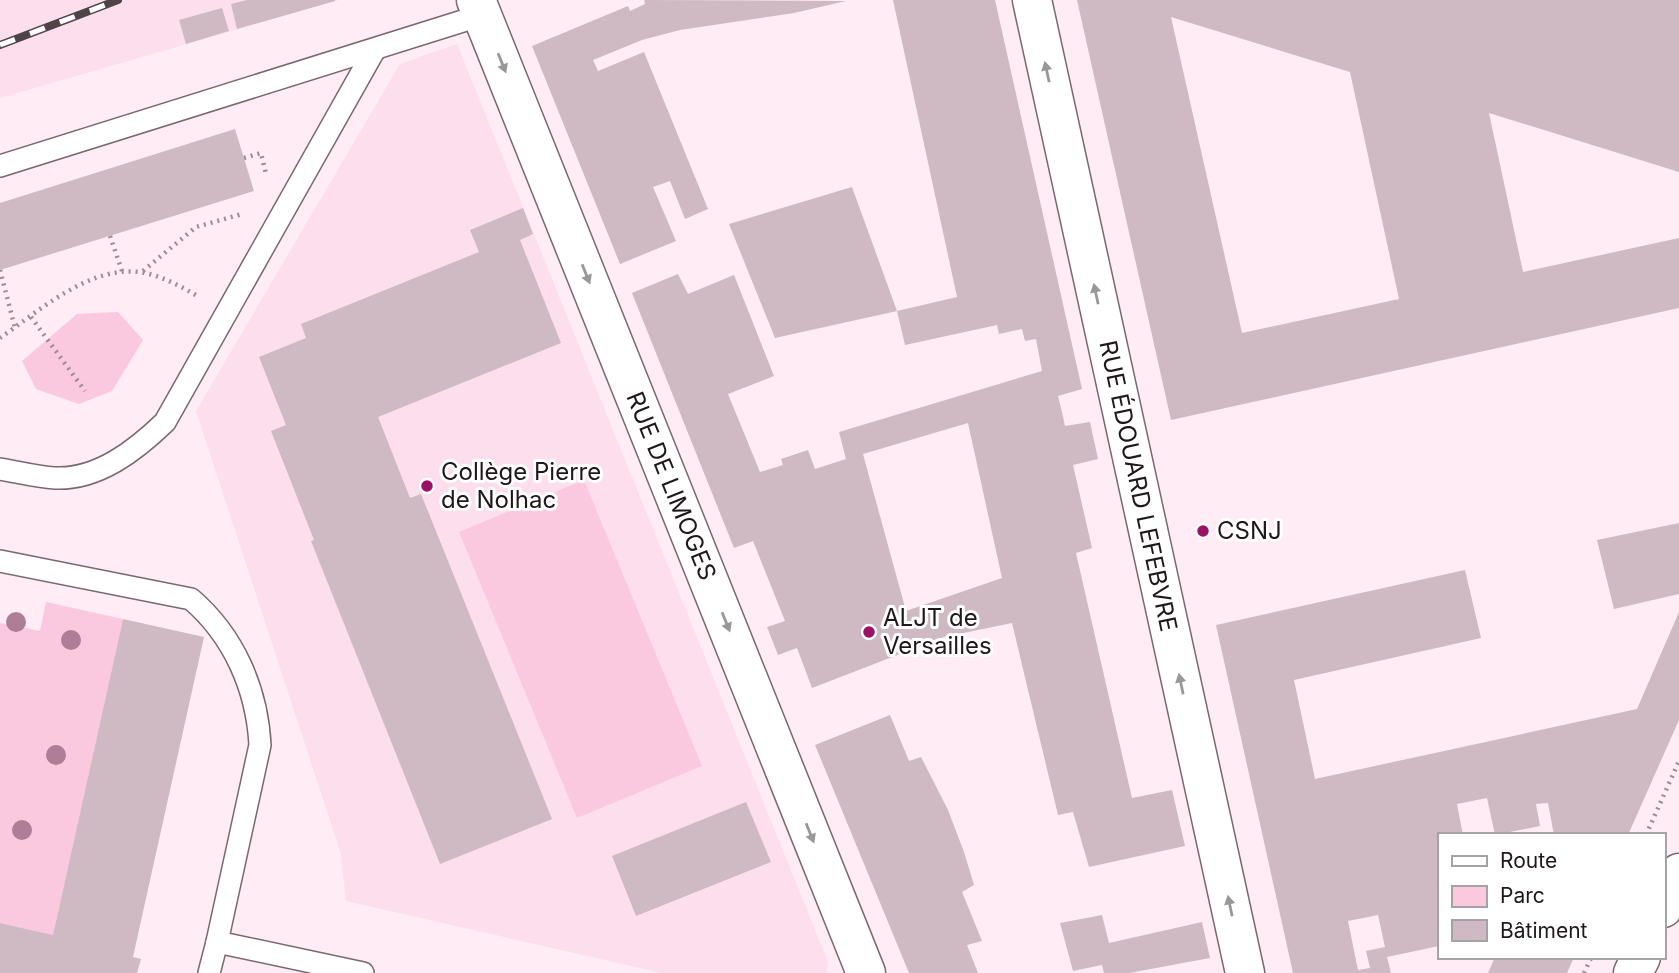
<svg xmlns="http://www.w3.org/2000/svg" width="1679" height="973" font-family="Inter,sans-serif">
<rect width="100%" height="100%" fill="#ffecf4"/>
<g fill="#fddeec">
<polygon points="0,0 339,0 0,98"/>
<polygon points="457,44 828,962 826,973 662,973 346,901 341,854 196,411 400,64"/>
</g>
<g fill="#fbc9df">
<polygon points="118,312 143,340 112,391 79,404 36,389 22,361 77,314"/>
<polygon points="584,480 702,766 577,818 459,532"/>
<polygon points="46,602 123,619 53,935 0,923 0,623 40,631"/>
</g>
<g fill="#cfb9c2" fill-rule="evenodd">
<polygon points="247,0 335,0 335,1 237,29 231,4"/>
<polygon points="644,0 846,1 794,13 680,30 642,40 593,60 598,71 644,52 708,209 685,219 670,181 653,187 676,241 620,264 532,46 628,6 630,11 645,4"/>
<path d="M893 0H995L1082 389 1058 396 1062 412 1065 426 1090 422 1098 459 1073 465 1092 548 1076 553 1132 798 1172 790 1185 846 1089 867 1073 812 1058 815 1012 623 944 637 812 688 797 648 778 655 767 627 785 621 753 541 734 548 632 293 678 274 688 294 734 275 774 376 728 394 760 472 783 465 781 459 808 450 815 469 846 459 839 432 1042 371 1036 339 1025 341 1022 329 999 334 997 325 905 345 897 311 957 297ZM968 423 1002 578 906 611 863 454Z"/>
<path d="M1077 0H1679V172L1489 113 1523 272 1679 238V308L1171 420ZM1171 17 1350 72 1399 299 1242 333Z"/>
<polygon points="222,8 229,31 186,44 179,20"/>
<polygon points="235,129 254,191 0,270 0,203"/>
<polygon points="852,187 897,311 775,338 729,224"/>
<polygon points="523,208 533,234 520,240 561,343 378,417 410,498 421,494 552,819 440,864 311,541 314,540 271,431 286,425 259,357 306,338 301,324 479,252 470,230"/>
<polygon points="1679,523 1679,594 1614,609 1597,540"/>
<path d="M1465 570 1481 638 1294 680 1315 779 1637 709 1679 612V720L1628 835H1554L1548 803 1536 804 1540 826 1495 835 1487 798 1457 804 1463 835H1439V946L1387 957 1391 973H1293L1216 625ZM1378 915 1385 947 1366 951 1370 968 1358 970 1348 921Z"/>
<polygon points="123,619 204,637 133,957 141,959 137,973 0,973 0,923 53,935"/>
<polygon points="890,715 909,761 921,757 948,810 964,852 974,885 962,892 982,941 967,945 978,973 909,973 815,745"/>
<polygon points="746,802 771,862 636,916 612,856"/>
<polygon points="1102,915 1109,943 1202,922 1210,958 1129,973 1104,973 1102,965 1073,971 1060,923"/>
<polygon points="1495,957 1574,957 1567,973 1488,973"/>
</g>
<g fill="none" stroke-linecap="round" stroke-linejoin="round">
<defs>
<g id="lane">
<polyline points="0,166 482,15"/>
<path d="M0 469C18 472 36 477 55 478 98 480 136 450 165 422L375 49"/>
<path d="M0 561 191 599C234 636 257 689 260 745L217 942 363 973"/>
<polyline points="209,973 217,942"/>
</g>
<g id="street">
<polyline points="476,0 866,973"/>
<polyline points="1032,0 1245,973"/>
</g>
<g id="secondary">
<polyline points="1663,908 1679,873"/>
<polyline points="1633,973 1641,957"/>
</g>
</defs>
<use href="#lane" stroke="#7b676f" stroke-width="24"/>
<use href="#street" stroke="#7b676f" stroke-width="41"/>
<use href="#secondary" stroke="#7b676f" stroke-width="41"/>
<g stroke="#9b8d93" stroke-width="4.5" stroke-dasharray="2 5" stroke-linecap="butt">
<polyline points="244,158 261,153 266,174"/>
<polyline points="110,236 123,274"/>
<polyline points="0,270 15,328"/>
<polyline points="143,271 196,227 242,214"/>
<polyline points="31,317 85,391"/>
<path d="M0 338C39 311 93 262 145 273 164 277 182 287 199 297"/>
<polyline points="1646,835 1679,761"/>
<polyline points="1584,973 1591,958"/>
</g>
<use href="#lane" stroke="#fff" stroke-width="21"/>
<use href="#street" stroke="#fff" stroke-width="38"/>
<use href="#secondary" stroke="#fff" stroke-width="38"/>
<defs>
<polyline id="rail" points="0,45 118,0"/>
</defs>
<use href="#rail" stroke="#4e4448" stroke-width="8"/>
<use href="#rail" stroke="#fff" stroke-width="5" stroke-dasharray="16" stroke-linecap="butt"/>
</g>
<g fill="#ae7d96">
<circle cx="16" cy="622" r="10"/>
<circle cx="71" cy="640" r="10"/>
<circle cx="56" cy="755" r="10"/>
<circle cx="22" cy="830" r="10"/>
</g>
<defs><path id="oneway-solid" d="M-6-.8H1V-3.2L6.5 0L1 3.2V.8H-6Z" transform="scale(1.75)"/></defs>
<g fill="#9a9798">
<use href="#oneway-solid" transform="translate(502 63) rotate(68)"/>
<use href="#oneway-solid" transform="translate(1047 72) rotate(-102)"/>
<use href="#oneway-solid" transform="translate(586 274) rotate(68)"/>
<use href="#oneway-solid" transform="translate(1096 294) rotate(-102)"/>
<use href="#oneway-solid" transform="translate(726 622) rotate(68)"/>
<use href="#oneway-solid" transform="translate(1181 684) rotate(-102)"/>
<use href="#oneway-solid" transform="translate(810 833) rotate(68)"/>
<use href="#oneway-solid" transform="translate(1230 906) rotate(-102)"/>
</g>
<g fill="#991265" stroke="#fff" stroke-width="2.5">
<circle cx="427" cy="486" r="7"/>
<circle cx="1203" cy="531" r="7"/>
<circle cx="869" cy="632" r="7"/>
</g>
<g text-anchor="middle" stroke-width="6" stroke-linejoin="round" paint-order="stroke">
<g font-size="24" fill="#1f171a" stroke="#fff" text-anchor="start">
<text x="441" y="480">Collège Pierre<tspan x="441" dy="28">de Nolhac</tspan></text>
<text x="1217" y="539">CSNJ</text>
<text x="883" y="626">ALJT de<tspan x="883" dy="28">Versailles</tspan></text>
</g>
<g font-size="24" fill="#1f171a" stroke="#fff">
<text transform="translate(671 486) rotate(68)" y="8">RUE DE LIMOGES</text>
<text transform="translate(1138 486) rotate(78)" y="8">RUE ÉDOUARD LEFEBVRE</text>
</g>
</g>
<rect x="1438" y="833" width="228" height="126" fill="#ffffff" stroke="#a5a2a3" stroke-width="2"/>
<rect x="1452" y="856" width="35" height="10" fill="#ffffff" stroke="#a5a2a3" stroke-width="2"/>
<text x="1500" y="868" font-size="21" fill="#1f171a">Route</text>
<rect x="1452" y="886" width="35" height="21" fill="#fbc9df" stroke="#a5a2a3" stroke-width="2"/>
<text x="1500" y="903" font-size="21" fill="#1f171a">Parc</text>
<rect x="1452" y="920" width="35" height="21" fill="#cfb9c2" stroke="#a5a2a3" stroke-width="2"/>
<text x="1500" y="938" font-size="21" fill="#1f171a">Bâtiment</text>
</svg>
